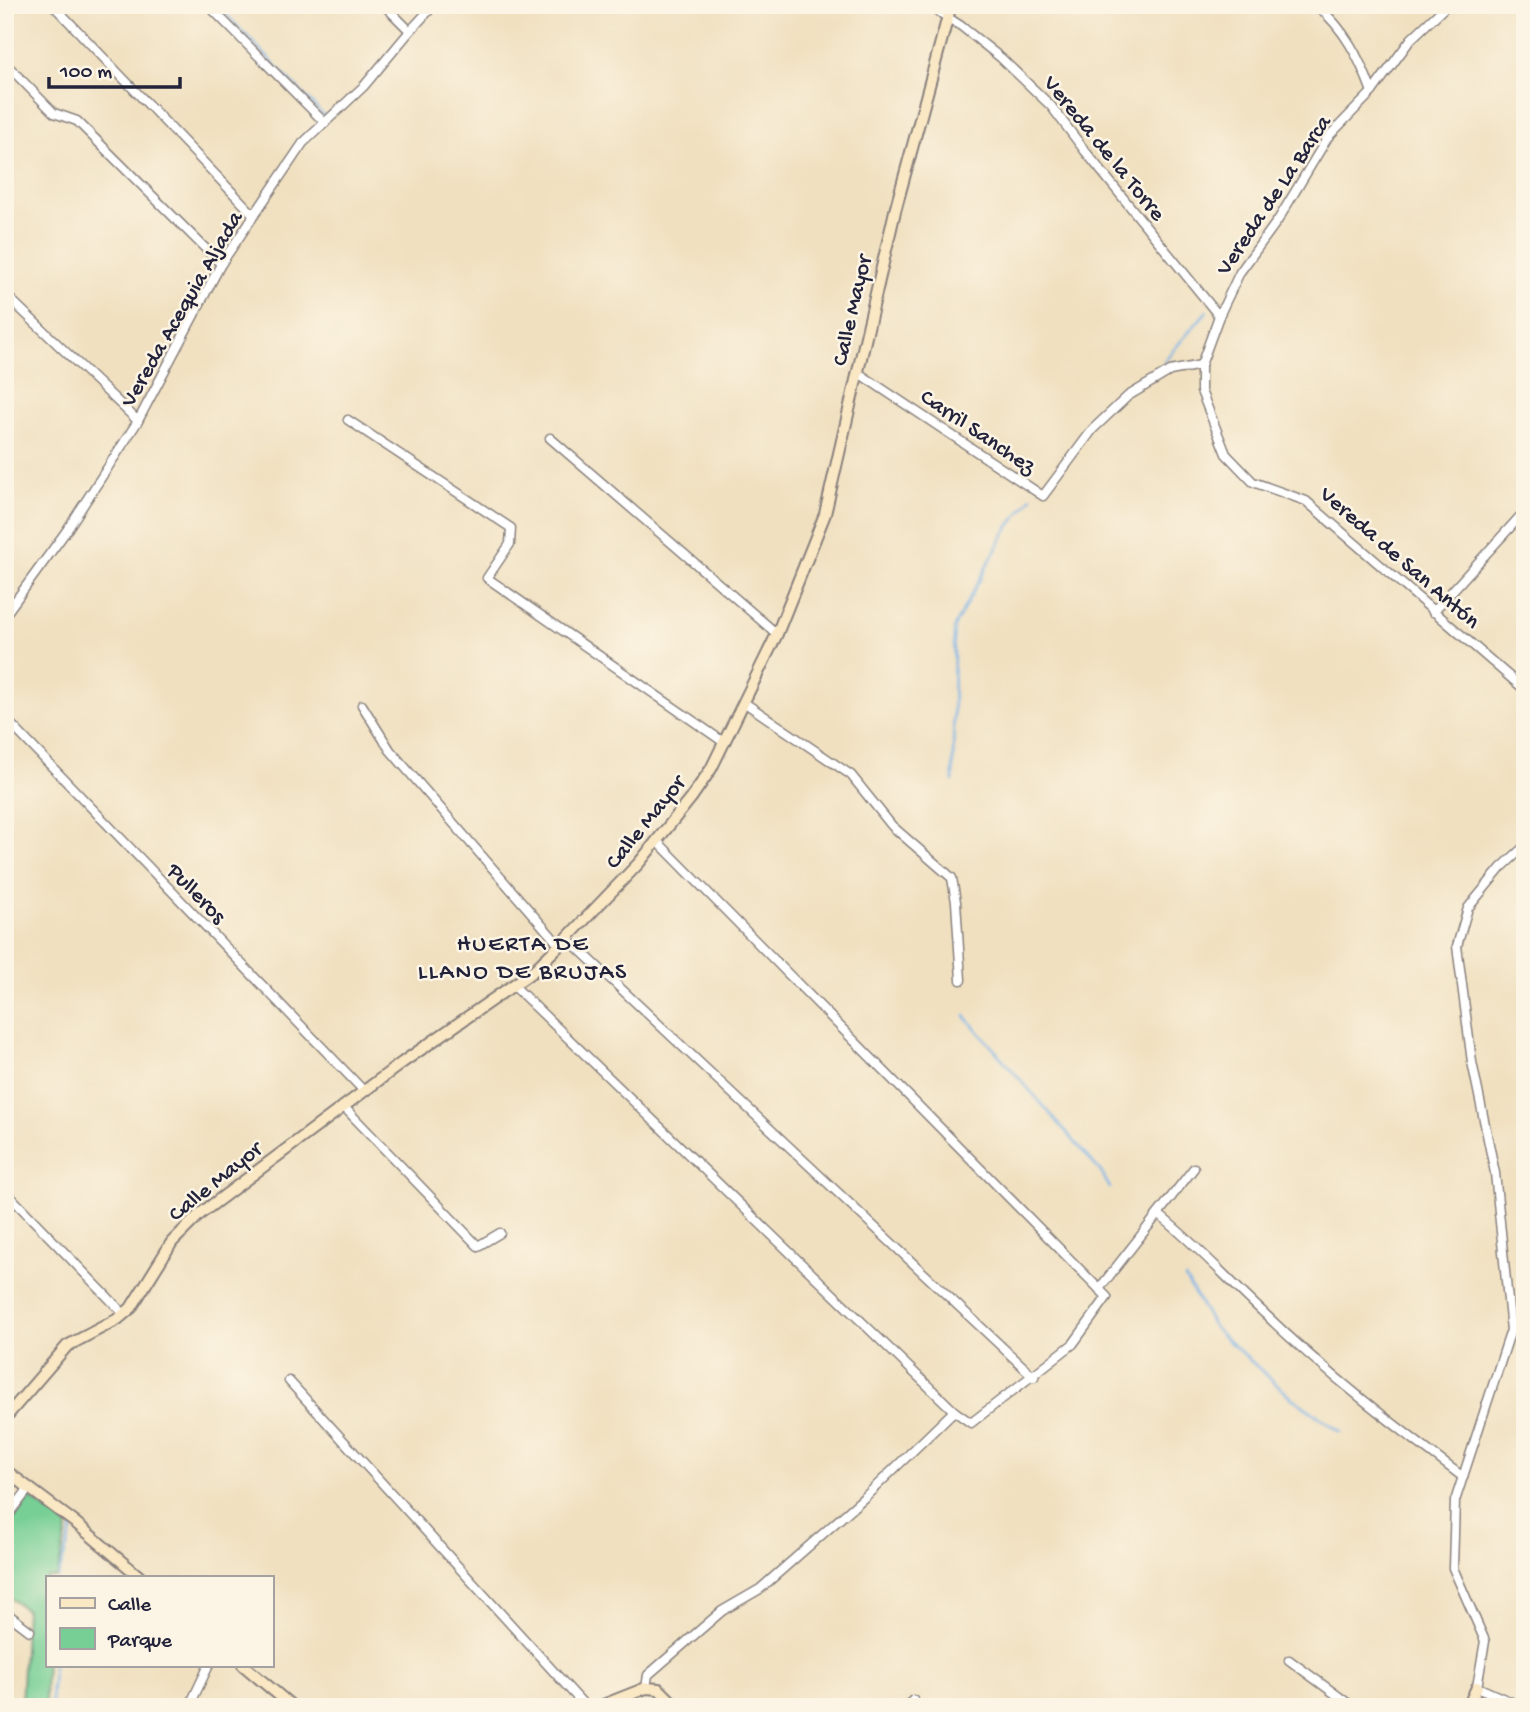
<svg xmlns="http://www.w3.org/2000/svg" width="1530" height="1712" font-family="'Gochi Hand',sans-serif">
<rect width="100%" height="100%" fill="#fcf5e5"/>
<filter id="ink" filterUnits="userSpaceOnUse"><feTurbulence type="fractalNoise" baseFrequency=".0143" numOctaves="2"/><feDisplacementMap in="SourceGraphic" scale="14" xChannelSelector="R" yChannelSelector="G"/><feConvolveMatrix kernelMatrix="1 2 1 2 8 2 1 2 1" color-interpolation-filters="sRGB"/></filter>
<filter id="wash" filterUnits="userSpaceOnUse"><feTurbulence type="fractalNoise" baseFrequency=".00686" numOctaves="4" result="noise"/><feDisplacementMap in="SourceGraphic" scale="28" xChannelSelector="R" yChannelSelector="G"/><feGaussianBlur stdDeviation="1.57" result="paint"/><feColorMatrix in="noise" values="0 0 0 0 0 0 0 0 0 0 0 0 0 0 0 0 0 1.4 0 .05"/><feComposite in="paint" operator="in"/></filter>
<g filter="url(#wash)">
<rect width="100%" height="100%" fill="#f0e0c0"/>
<polygon fill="#77cf95" stroke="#4c7868" stroke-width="2" points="30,1498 68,1526 57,1577 47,1577 45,1707 21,1707 26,1610 5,1594 5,1530"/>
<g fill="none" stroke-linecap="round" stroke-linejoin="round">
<g stroke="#75b0e6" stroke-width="2.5">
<polyline points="217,5 325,117"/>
<polyline points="1164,361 1207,311"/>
<polyline points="953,781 954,627 1007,529 1032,497"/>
<polyline points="965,1016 1101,1172 1110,1188"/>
<polyline points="1185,1278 1215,1329 1292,1398 1341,1432"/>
<polyline points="58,1577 73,1527"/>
<polyline points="51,1707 53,1665"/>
</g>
</g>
</g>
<g filter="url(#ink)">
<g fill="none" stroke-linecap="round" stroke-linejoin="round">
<defs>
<g id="street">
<polyline points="53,5 254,215"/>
<polyline points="208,5 325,123"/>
<polyline points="384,5 410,31"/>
<polyline points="928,5 961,26 1001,58 1051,106 1085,151 1219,316"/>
<path d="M1316 5C1345 29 1359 57 1372 92"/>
<polyline points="1447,5 1411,39 1372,92 1328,137 1278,220 1240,272 1219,316 1201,365 1201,391 1226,454 1253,482 1306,501 1525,690"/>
<polyline points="5,63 54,113 77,121 221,264"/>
<polyline points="5,294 138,421"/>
<polyline points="857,372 1043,496 1093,429 1128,396 1170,371 1201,365"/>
<polyline points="348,420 511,528 510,544 487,578 725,743"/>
<polyline points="550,438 777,634"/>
<polyline points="1433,612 1525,511"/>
<polyline points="5,615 67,530 138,421 221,264 303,143 364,86 410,31 434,5"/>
<polyline points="745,703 851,775 892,826 952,878 956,902 961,980"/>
<polyline points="362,705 390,750 560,946"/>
<polyline points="5,718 364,1091"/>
<polyline points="567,938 1034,1377"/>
<polyline points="514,986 954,1411"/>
<polyline points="343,1106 478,1246 500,1233"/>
<polyline points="5,1191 124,1314"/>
<path d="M1158 1214C1196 1244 1228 1280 1264 1313 1326 1373 1394 1425 1463 1477"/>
<polyline points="1099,1289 1194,1168"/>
<polyline points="289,1381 586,1707"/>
<polyline points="5,1520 29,1488"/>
<polyline points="5,1612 30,1631"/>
<polyline points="1289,1660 1353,1707"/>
<polyline points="646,1688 648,1675 722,1611 760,1589 867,1495 954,1411 971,1423 1073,1344 1107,1297 657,841"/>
<polyline points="189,1707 209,1665"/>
<polyline points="906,1707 913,1700 919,1707"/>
<polyline points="1518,1707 1518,1705 1477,1687 1485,1641 1453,1568 1455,1501 1511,1330 1495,1173 1472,1062 1457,946 1468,908 1501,868 1525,846"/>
</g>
<g id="secondary">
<polyline points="5,1418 67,1346 118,1319 131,1308 172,1242 200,1214 403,1062 532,972 567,938 639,863 691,798 711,769 777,634 825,514 895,211 951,5"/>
<polyline points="5,1470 77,1524 140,1577"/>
<polyline points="243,1665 293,1707"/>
<polyline points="598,1707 646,1688 659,1689 677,1707"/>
<polyline points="1468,1707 1477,1687"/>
</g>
</defs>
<use href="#street" stroke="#89817e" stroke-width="11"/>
<use href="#secondary" stroke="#89817e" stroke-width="14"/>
<use href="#street" stroke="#fff" stroke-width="8"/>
<use href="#secondary" stroke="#fae7c3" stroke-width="10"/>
</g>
</g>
<g text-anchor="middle" stroke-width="5" stroke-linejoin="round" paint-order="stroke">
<g font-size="23" fill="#22223b" stroke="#fcf5e5">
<text transform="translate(1106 147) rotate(51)" y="8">Vereda de la Torre</text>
<text transform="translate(1272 194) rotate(-56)" y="8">Vereda de La Barca</text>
<text transform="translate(180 308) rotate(-60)" y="8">Vereda Acequia Aljada</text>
<text transform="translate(850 310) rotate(-77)" y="8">Calle Mayor</text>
<text transform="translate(979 430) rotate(34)" y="8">Carril Sanchez</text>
<text transform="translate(1401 556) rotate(41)" y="8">Vereda de San Antón</text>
<text transform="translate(644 821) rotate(-51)" y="8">Calle Mayor</text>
<text transform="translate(198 892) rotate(46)" y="8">Pulleros</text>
<text transform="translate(214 1180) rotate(-39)" y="8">Calle Mayor</text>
</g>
<g font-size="24" letter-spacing="2" fill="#22223b" stroke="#fcf5e5">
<text x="523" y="950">HUERTA DE<tspan x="523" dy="28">LLANO DE BRUJAS</tspan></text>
</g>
</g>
<rect width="1530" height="1712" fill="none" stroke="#fcf5e5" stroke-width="28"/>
<rect x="46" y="1576" width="228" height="91" fill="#fcf5e5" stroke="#a5a1a1" stroke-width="2"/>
<rect x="60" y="1598" width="35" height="10" fill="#fae7c3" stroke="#a5a1a1" stroke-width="2"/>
<text x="108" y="1610" font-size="21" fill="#22223b">Calle</text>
<rect x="60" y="1628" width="35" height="21" fill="#77cf95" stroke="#a5a1a1" stroke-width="2"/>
<text x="108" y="1646" font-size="21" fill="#22223b">Parque</text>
<path d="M49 77v10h131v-10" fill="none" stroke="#22223b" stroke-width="3.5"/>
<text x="60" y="77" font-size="21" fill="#22223b" stroke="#fcf5e5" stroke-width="5" paint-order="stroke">100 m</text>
</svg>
